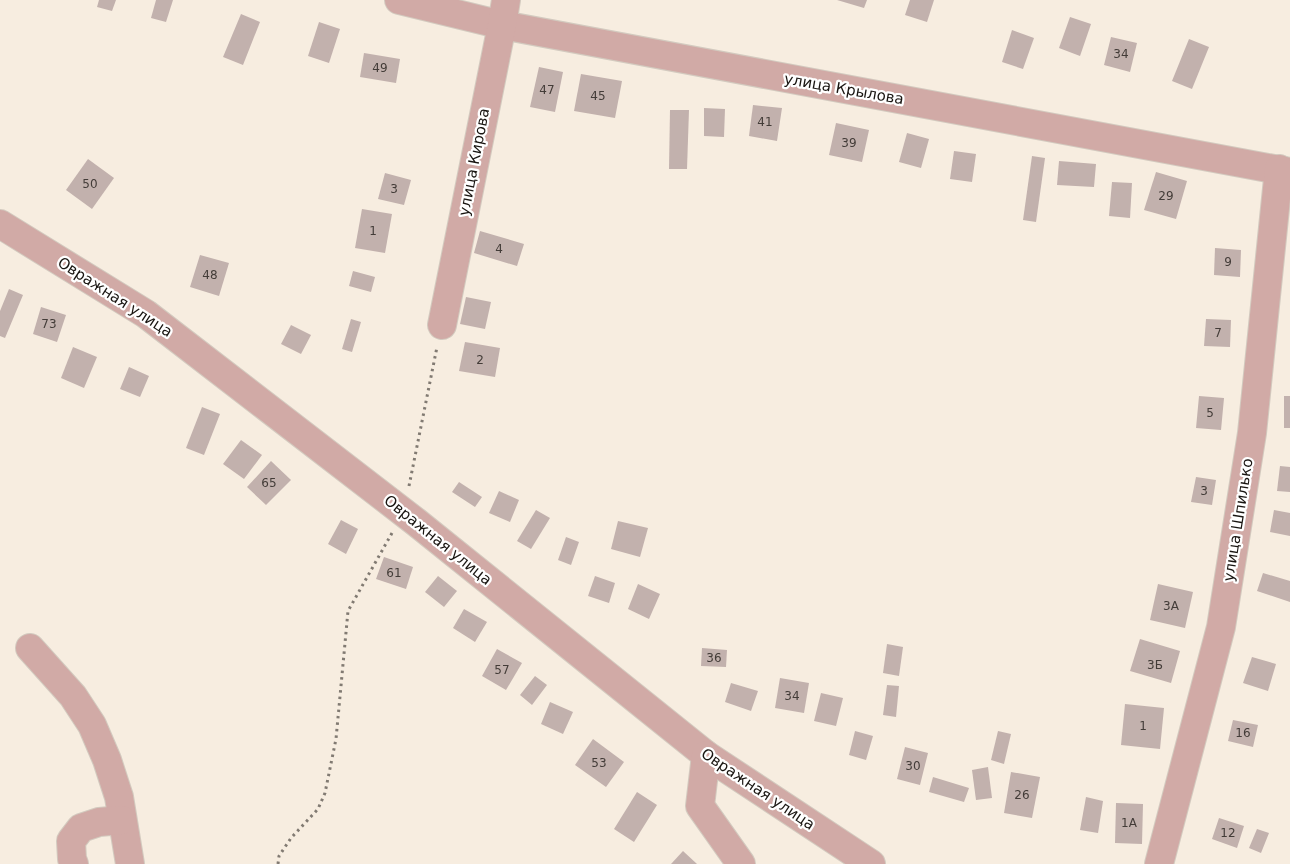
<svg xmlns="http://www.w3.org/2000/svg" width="1290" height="864" font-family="'DejaVu Sans',sans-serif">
<rect width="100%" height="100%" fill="#f7ede0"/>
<g fill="#c2b1ad">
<polygon points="99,0 116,0 112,11 97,7"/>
<polygon points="156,0 173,0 166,22 151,18"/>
<polygon points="837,0 867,0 864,8"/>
<polygon points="910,0 934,0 927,22 905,15"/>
<polygon points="241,14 260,22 243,65 223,57"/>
<polygon points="1070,17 1091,24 1080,56 1059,48"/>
<polygon points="319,22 340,29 329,63 308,56"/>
<polygon points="1012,30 1034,38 1023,69 1002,62"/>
<polygon points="1111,37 1137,43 1130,72 1104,65"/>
<polygon points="1189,39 1209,47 1192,89 1172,81"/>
<polygon points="364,53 400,59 396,83 360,77"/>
<polygon points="539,67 563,72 555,112 530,107"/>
<polygon points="581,74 622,81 615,118 574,111"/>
<polygon points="753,105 782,108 777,141 749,136"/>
<polygon points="704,108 725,109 724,137 704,136"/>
<polygon points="670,110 689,110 687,169 669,169"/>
<polygon points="836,123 869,130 862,162 829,155"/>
<polygon points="907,133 929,139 921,168 899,162"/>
<polygon points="954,151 976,154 972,182 950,179"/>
<polygon points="1032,156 1045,158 1036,222 1023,220"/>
<polygon points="88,159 114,178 92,209 66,190"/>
<polygon points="1059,161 1096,164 1094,187 1057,185"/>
<polygon points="1156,172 1187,181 1176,219 1144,210"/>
<polygon points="385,173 411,180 404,205 378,199"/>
<polygon points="1112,182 1132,183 1130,218 1109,216"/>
<polygon points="362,209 392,214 385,253 355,248"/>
<polygon points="480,231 524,244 517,266 474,253"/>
<polygon points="1215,248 1241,250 1240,277 1214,275"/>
<polygon points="200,255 229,263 219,296 190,287"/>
<polygon points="353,271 375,277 371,292 349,286"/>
<polygon points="9,289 23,295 5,338 0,336 0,311"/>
<polygon points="466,297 491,302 485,329 460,324"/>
<polygon points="41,307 66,315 57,342 33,334"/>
<polygon points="351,319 361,322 352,352 342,349"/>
<polygon points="1206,319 1231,320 1230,347 1204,346"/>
<polygon points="291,325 311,335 301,354 281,344"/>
<polygon points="465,342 500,348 495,377 459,371"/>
<polygon points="73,347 97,357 84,388 61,378"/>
<polygon points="129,367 149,376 140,397 120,389"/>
<polygon points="1199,396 1224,398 1221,430 1196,428"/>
<rect x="1284" y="396" width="6" height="32"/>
<polygon points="202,407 220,414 204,455 186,448"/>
<polygon points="241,440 262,455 244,479 223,464"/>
<polygon points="271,461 291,480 266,505 247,487"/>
<polygon points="1280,466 1290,467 1290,492 1277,491"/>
<polygon points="1196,477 1216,480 1212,505 1191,502"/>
<polygon points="459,482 482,497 475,507 452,492"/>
<polygon points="499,491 519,500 510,522 489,513"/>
<polygon points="536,510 550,518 531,549 517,541"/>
<polygon points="1274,510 1290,513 1290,536 1270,532"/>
<polygon points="341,520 358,529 346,554 328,544"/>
<polygon points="618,521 648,528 640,557 611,549"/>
<polygon points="566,537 579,542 571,565 558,560"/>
<polygon points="384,557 413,567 406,589 376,579"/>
<polygon points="1263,573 1290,581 1290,602 1257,591"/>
<polygon points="438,576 457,591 444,607 425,592"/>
<polygon points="595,576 615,583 609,603 588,596"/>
<polygon points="638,584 660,594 649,619 628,609"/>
<polygon points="1158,584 1193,592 1185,628 1150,620"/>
<polygon points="464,609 487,622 475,642 453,628"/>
<polygon points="1140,639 1180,651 1171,683 1130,671"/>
<polygon points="887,644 903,647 899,676 883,673"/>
<polygon points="702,648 727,650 726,667 701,666"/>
<polygon points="497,649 522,663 506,690 482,676"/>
<polygon points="1252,657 1276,664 1268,691 1243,683"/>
<polygon points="535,676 547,685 532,705 520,695"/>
<polygon points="780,678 809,683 804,713 775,708"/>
<polygon points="731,683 758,691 751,711 725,702"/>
<polygon points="887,685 899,686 896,717 883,715"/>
<polygon points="821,693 843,698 836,726 814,721"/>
<polygon points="550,702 573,712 563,734 541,724"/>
<polygon points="1125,704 1164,708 1160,749 1121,745"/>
<polygon points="1233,720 1258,725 1253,747 1228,741"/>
<polygon points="855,731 873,736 866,760 849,755"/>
<polygon points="998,731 1011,734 1004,764 991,760"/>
<polygon points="593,739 624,762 606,787 575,765"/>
<polygon points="905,747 928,753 920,785 897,779"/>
<polygon points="988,767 992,798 976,800 972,770"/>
<polygon points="1011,772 1040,777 1032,818 1004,813"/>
<polygon points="933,777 969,788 964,802 929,792"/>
<polygon points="637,792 657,805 634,842 614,829"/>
<polygon points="1086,797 1103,801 1098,833 1080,830"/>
<polygon points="1116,803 1143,804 1142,844 1115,843"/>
<polygon points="1219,818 1244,826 1237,848 1212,839"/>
<polygon points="1257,829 1269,833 1261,853 1249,848"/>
<polygon points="683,851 697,864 671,864"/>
</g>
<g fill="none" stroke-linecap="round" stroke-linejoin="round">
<defs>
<g id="minor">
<polyline points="399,0 502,25 1290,172"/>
<polyline points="0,224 146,314 416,522 706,755 871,864"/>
<polyline points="442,325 502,25 506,0"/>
<polyline points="30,648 73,696 92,725 107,760 119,797 130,864"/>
<polyline points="706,755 700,806 741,864"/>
<polyline points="74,864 72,859 71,841 81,828 99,822 122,820"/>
<polyline points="1159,864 1221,627 1252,433 1279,169"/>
</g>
</defs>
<use href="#minor" stroke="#d3cabf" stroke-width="30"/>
<g stroke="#817a72" stroke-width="3" stroke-dasharray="2.5 4" stroke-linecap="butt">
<polyline points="409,486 437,347"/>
<polyline points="278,864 279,856 291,838 318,809 325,793 336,739 348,611 392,533"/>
</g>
<use href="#minor" stroke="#d1aaa6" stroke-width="28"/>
</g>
<g text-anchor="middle" stroke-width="4.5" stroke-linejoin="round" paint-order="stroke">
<g font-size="12" fill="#433c38">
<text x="1121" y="58">34</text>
<text x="380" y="72">49</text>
<text x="547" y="94">47</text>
<text x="598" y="100">45</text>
<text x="765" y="126">41</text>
<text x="849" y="147">39</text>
<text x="90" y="188">50</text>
<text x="394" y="193">3</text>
<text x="1166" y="200">29</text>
<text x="373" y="235">1</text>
<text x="499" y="253">4</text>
<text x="1228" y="266">9</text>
<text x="210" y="279">48</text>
<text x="49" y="328">73</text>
<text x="1218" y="337">7</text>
<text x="480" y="364">2</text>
<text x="1210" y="417">5</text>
<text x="269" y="487">65</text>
<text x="1204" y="495">3</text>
<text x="394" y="577">61</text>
<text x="1171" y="610">3А</text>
<text x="714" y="662">36</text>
<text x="1155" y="669">3Б</text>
<text x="502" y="674">57</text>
<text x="792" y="700">34</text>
<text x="1143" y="730">1</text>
<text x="1243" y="737">16</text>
<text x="599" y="767">53</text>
<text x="913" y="770">30</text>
<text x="1022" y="799">26</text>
<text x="1129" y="827">1А</text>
<text x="1228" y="837">12</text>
</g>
<g font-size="15" fill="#191511" stroke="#fff">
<text transform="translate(844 89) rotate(10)" y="5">улица Крылова</text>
<text transform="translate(474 162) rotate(-79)" y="5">улица Кирова</text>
<text transform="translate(115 297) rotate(33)" y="5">Овражная улица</text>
<text transform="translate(1238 520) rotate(-81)" y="5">улица Шпилько</text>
<text transform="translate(438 540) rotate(39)" y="5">Овражная улица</text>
<text transform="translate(758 789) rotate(34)" y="5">Овражная улица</text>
</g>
</g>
</svg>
